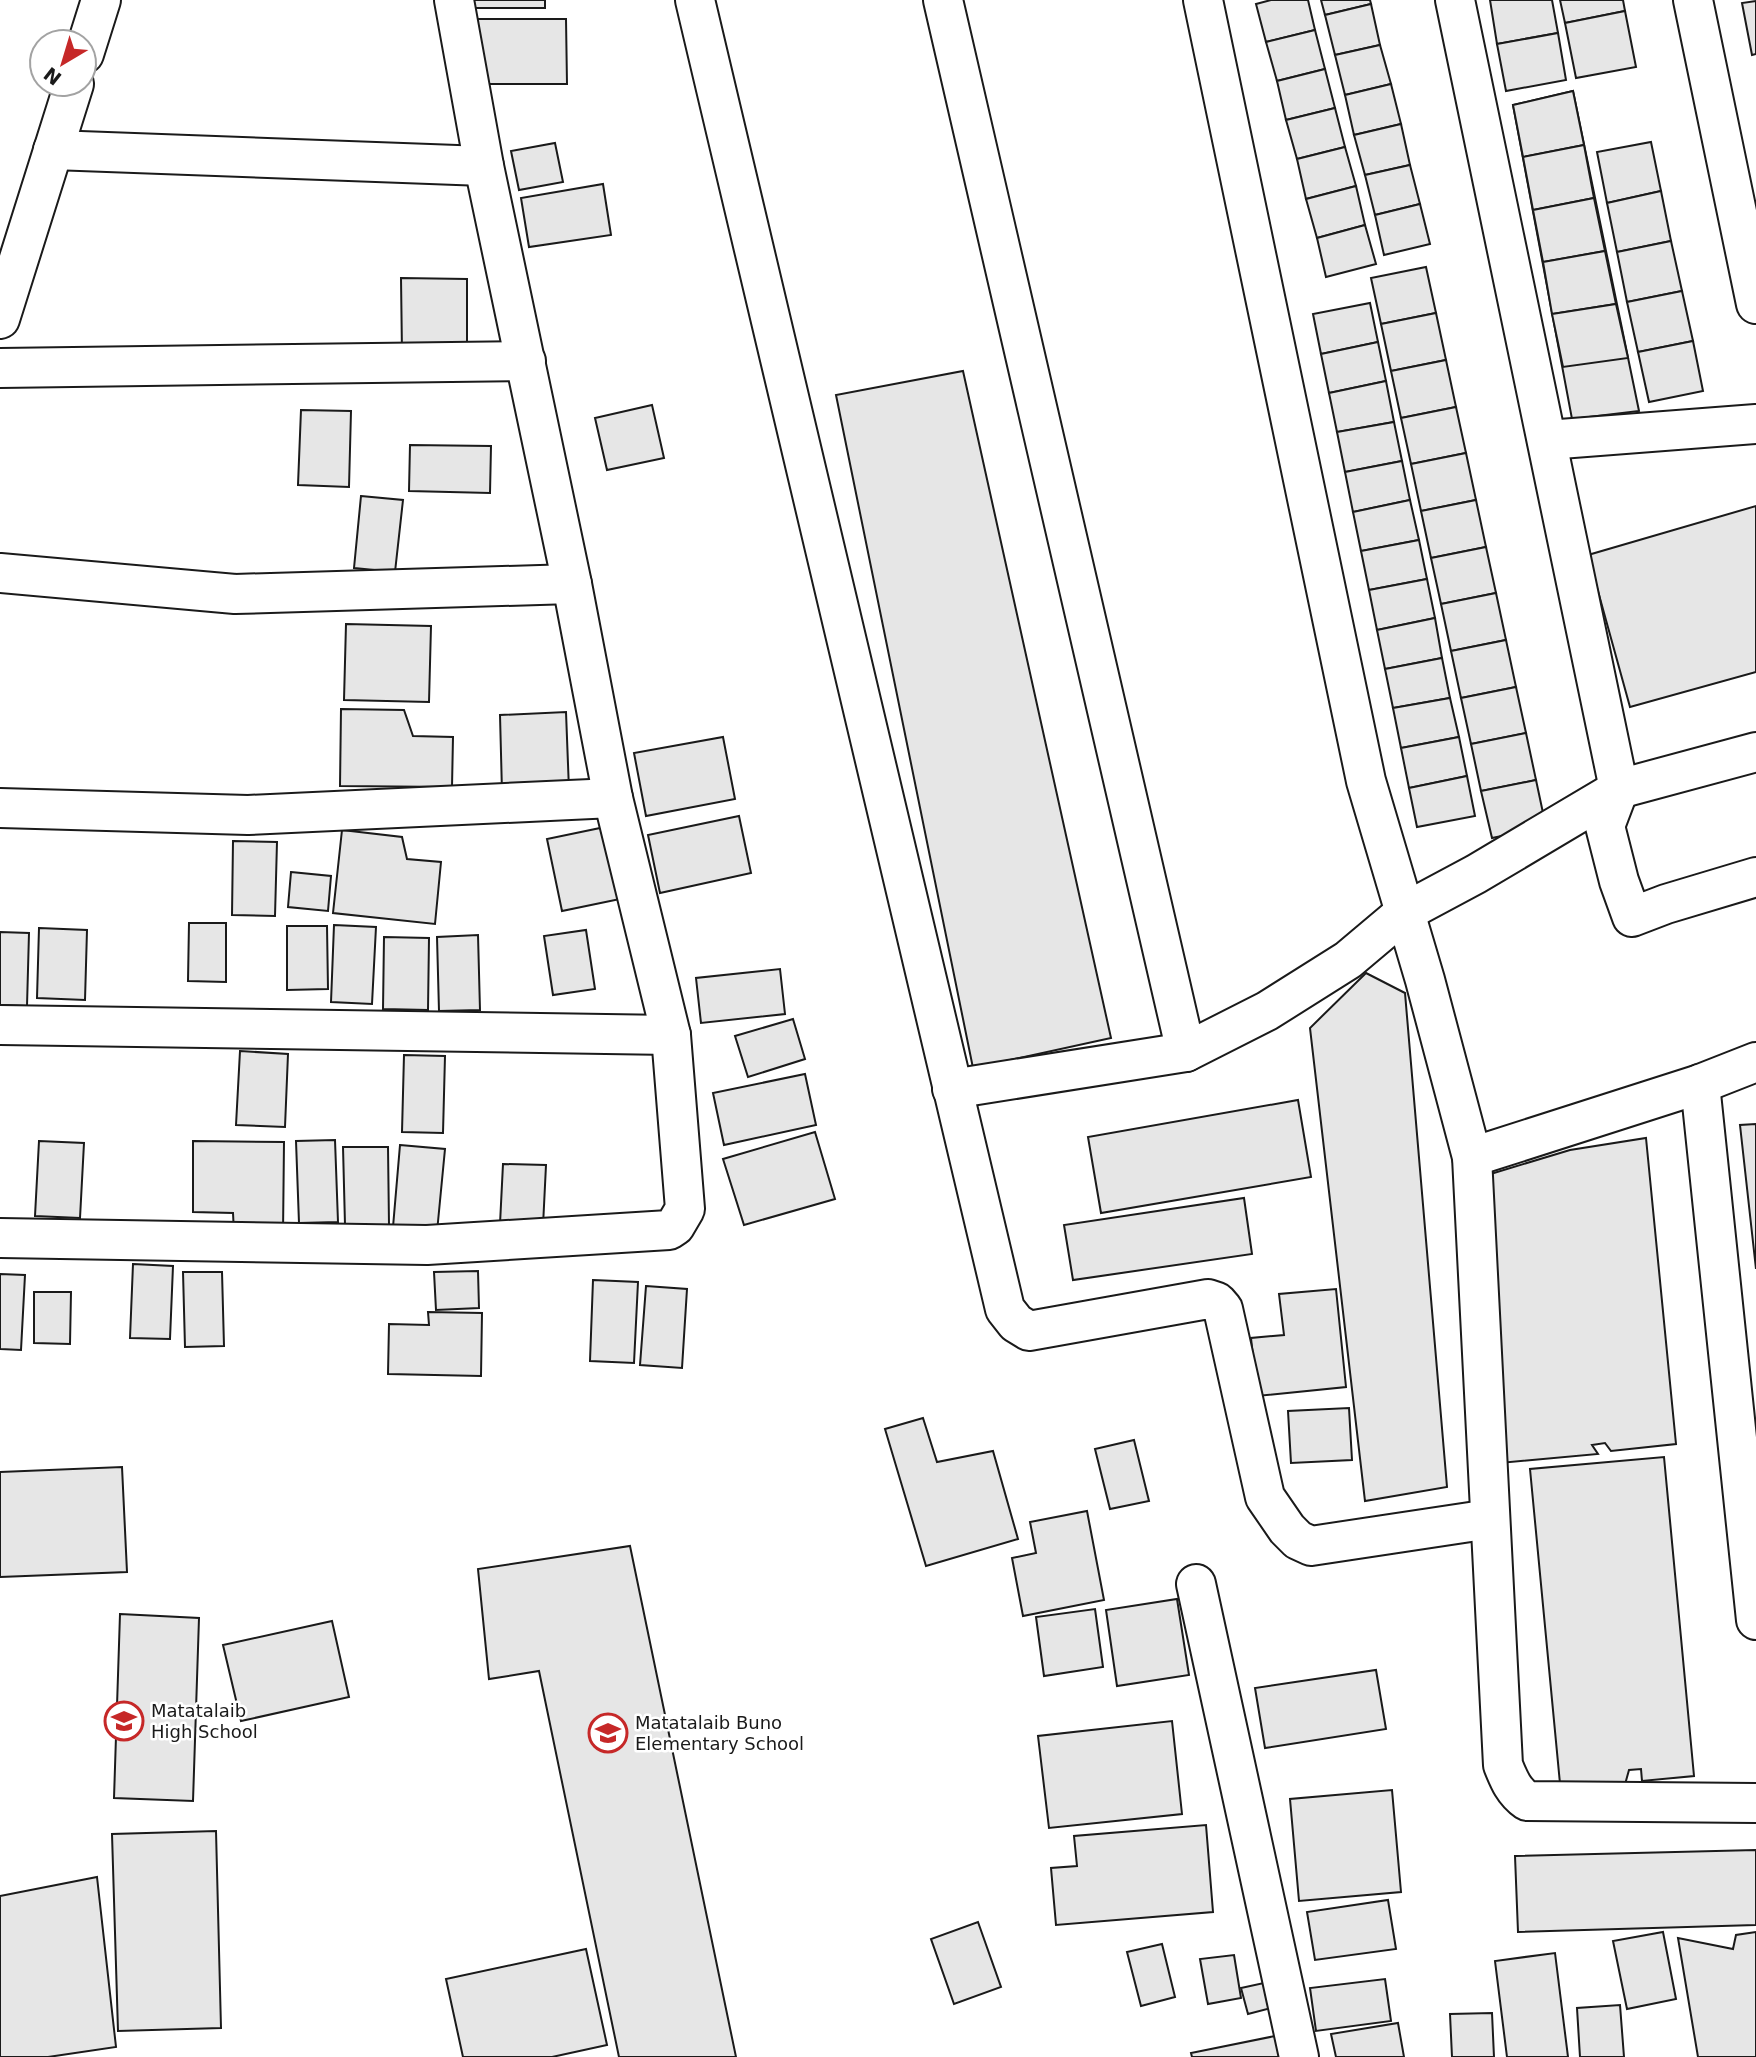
<svg xmlns="http://www.w3.org/2000/svg" width="1756" height="2057" font-family="'DejaVu Sans',sans-serif">
<rect width="100%" height="100%" fill="#fff"/>
<g fill="#e6e6e6" stroke="#1a1a1a" stroke-width="2">
<rect x="457" y="0" width="88" height="8"/>
<polygon points="1271,0 1308,0 1315,30 1266,42 1256,4"/>
<polygon points="1321,0 1370,0 1371,4 1325,15"/>
<polygon points="1490,0 1552,0 1558,33 1497,44"/>
<polygon points="1560,0 1623,0 1625,11 1565,23"/>
<polygon points="1756,1 1756,54 1752,55 1742,3"/>
<polygon points="1371,4 1380,45 1335,55 1325,15"/>
<polygon points="1625,11 1636,67 1576,78 1565,23"/>
<polygon points="464,19 566,19 567,84 466,84"/>
<polygon points="1315,30 1325,69 1277,81 1266,42"/>
<polygon points="1558,33 1566,80 1506,91 1497,44"/>
<polygon points="1380,45 1391,84 1345,95 1335,55"/>
<polygon points="1325,69 1335,108 1286,120 1277,81"/>
<polygon points="1391,84 1401,124 1354,135 1345,95"/>
<polygon points="1573,91 1639,411 1572,419 1513,105"/>
<polygon points="1573,91 1584,145 1523,157 1513,105"/>
<polygon points="1335,108 1345,147 1297,159 1286,120"/>
<polygon points="1401,124 1410,165 1365,175 1354,135"/>
<polygon points="1651,142 1661,191 1607,203 1597,152"/>
<polygon points="555,143 563,182 519,190 511,151"/>
<polygon points="1584,145 1594,198 1533,210 1523,157"/>
<polygon points="1345,147 1356,186 1306,199 1297,159"/>
<polygon points="1410,165 1420,204 1375,215 1365,175"/>
<polygon points="603,184 611,235 529,247 521,198"/>
<polygon points="1356,186 1365,225 1317,238 1306,199"/>
<polygon points="1661,191 1671,241 1617,252 1607,203"/>
<polygon points="1594,198 1605,251 1543,262 1533,210"/>
<polygon points="1420,204 1430,244 1384,255 1375,215"/>
<polygon points="1365,225 1376,264 1326,277 1317,238"/>
<polygon points="1671,241 1682,291 1627,302 1617,252"/>
<polygon points="1605,251 1616,304 1552,314 1543,262"/>
<polygon points="1426,267 1436,313 1381,324 1371,278"/>
<polygon points="401,278 467,279 467,353 402,353"/>
<polygon points="1682,291 1693,341 1638,352 1627,302"/>
<polygon points="1370,303 1378,342 1321,354 1313,314"/>
<polygon points="1616,304 1628,358 1563,367 1552,314"/>
<polygon points="1436,313 1446,360 1391,371 1381,324"/>
<polygon points="1693,341 1703,391 1649,402 1638,352"/>
<polygon points="1378,342 1386,381 1329,393 1321,354"/>
<polygon points="1446,360 1456,407 1401,418 1391,371"/>
<polygon points="963,371 1111,1038 973,1068 836,395"/>
<polygon points="1386,381 1394,422 1337,432 1329,393"/>
<polygon points="652,405 664,458 607,470 595,418"/>
<polygon points="1456,407 1466,453 1411,464 1401,418"/>
<polygon points="301,410 351,411 349,487 298,485"/>
<polygon points="1394,422 1402,461 1345,472 1337,432"/>
<polygon points="410,445 491,446 490,493 409,491"/>
<polygon points="1466,453 1476,500 1421,511 1411,464"/>
<polygon points="1402,461 1410,500 1353,512 1345,472"/>
<polygon points="361,496 403,500 395,572 354,568"/>
<polygon points="1410,500 1419,540 1361,551 1353,512"/>
<polygon points="1476,500 1486,547 1431,558 1421,511"/>
<polygon points="1756,506 1756,672 1630,707 1588,555"/>
<polygon points="1419,540 1427,579 1369,590 1361,551"/>
<polygon points="1486,547 1496,593 1441,604 1431,558"/>
<polygon points="1427,579 1435,618 1377,630 1369,590"/>
<polygon points="1496,593 1506,640 1451,651 1441,604"/>
<polygon points="1435,618 1442,658 1385,669 1377,630"/>
<polygon points="346,624 431,626 429,702 344,700"/>
<polygon points="1506,640 1516,687 1461,698 1451,651"/>
<polygon points="1442,658 1450,698 1393,708 1385,669"/>
<polygon points="1516,687 1526,733 1471,744 1461,698"/>
<polygon points="1450,698 1459,737 1401,748 1393,708"/>
<polygon points="341,709 404,710 413,736 453,737 452,787 340,786"/>
<polygon points="566,712 569,790 502,792 500,715"/>
<polygon points="1526,733 1536,780 1481,791 1471,744"/>
<polygon points="723,737 735,799 646,816 634,753"/>
<polygon points="1459,737 1467,776 1409,788 1401,748"/>
<polygon points="1467,776 1475,816 1417,827 1409,788"/>
<polygon points="1536,780 1546,827 1492,838 1481,791"/>
<polygon points="739,816 751,873 660,893 648,835"/>
<polygon points="605,827 620,899 562,911 547,839"/>
<polygon points="342,830 402,837 407,859 441,862 435,924 333,913"/>
<polygon points="233,841 277,842 275,916 232,915"/>
<polygon points="291,872 331,876 328,911 288,907"/>
<polygon points="189,923 226,923 226,982 188,981"/>
<polygon points="334,925 376,927 372,1004 331,1002"/>
<polygon points="287,926 327,926 328,989 287,990"/>
<polygon points="39,928 87,930 85,1000 37,998"/>
<polygon points="586,930 595,989 553,995 544,936"/>
<polygon points="0,932 29,933 27,1006 0,1005"/>
<polygon points="478,935 480,1010 439,1011 437,937"/>
<polygon points="384,937 429,938 428,1010 383,1009"/>
<polygon points="780,969 785,1014 701,1023 696,978"/>
<polygon points="1366,973 1405,993 1447,1487 1365,1501 1310,1028"/>
<polygon points="793,1019 805,1059 748,1077 735,1036"/>
<polygon points="240,1051 288,1054 285,1127 236,1125"/>
<polygon points="404,1055 445,1056 443,1133 402,1132"/>
<polygon points="805,1074 816,1125 724,1145 713,1093"/>
<polygon points="1298,1100 1311,1177 1101,1213 1088,1137"/>
<polygon points="1756,1124 1756,1269 1740,1125"/>
<polygon points="815,1132 835,1199 744,1225 723,1159"/>
<polygon points="1646,1138 1676,1444 1611,1451 1605,1443 1592,1445 1598,1454 1500,1463 1484,1176 1570,1150"/>
<polygon points="335,1140 338,1222 299,1223 296,1141"/>
<polygon points="39,1141 84,1143 80,1218 35,1216"/>
<polygon points="193,1141 284,1142 283,1234 234,1233 233,1213 193,1212"/>
<polygon points="400,1145 445,1149 437,1232 393,1227"/>
<polygon points="343,1147 388,1147 389,1225 345,1225"/>
<polygon points="503,1164 546,1165 543,1226 500,1224"/>
<polygon points="1244,1198 1252,1254 1073,1280 1064,1225"/>
<polygon points="133,1264 173,1266 170,1339 130,1338"/>
<polygon points="478,1271 479,1308 436,1310 434,1272"/>
<polygon points="183,1272 222,1272 224,1346 185,1347"/>
<polygon points="0,1274 25,1275 21,1350 0,1349"/>
<polygon points="593,1280 638,1282 634,1363 590,1361"/>
<polygon points="646,1286 687,1289 682,1368 640,1365"/>
<polygon points="1336,1289 1346,1387 1257,1396 1251,1338 1284,1335 1279,1294"/>
<polygon points="34,1292 71,1292 70,1344 34,1343"/>
<polygon points="428,1312 482,1313 481,1376 388,1374 389,1324 429,1325"/>
<polygon points="1349,1408 1352,1460 1291,1463 1288,1411"/>
<polygon points="923,1418 937,1462 993,1451 1018,1539 926,1566 885,1429"/>
<polygon points="1134,1440 1149,1501 1110,1509 1095,1449"/>
<polygon points="1664,1457 1694,1776 1642,1781 1641,1769 1629,1770 1624,1788 1561,1794 1530,1469"/>
<polygon points="122,1467 127,1572 0,1577 0,1472"/>
<polygon points="1087,1511 1104,1600 1023,1616 1012,1558 1036,1553 1030,1522"/>
<polygon points="630,1546 736,2057 619,2057 539,1671 489,1679 478,1569"/>
<polygon points="1177,1599 1189,1675 1117,1686 1106,1610"/>
<polygon points="1095,1609 1103,1667 1044,1676 1036,1617"/>
<polygon points="120,1614 199,1618 193,1801 114,1798"/>
<polygon points="332,1621 349,1697 241,1721 223,1645"/>
<polygon points="1376,1670 1386,1729 1265,1748 1255,1688"/>
<polygon points="1172,1721 1182,1814 1049,1828 1038,1736"/>
<polygon points="1392,1790 1401,1892 1299,1901 1290,1799"/>
<polygon points="1206,1825 1213,1912 1056,1925 1051,1868 1077,1866 1074,1836"/>
<polygon points="216,1831 221,2028 118,2031 112,1834"/>
<polygon points="1756,1850 1756,1925 1518,1932 1515,1856"/>
<polygon points="97,1877 116,2047 48,2057 0,2057 0,1896"/>
<polygon points="1388,1900 1396,1949 1315,1960 1307,1912"/>
<polygon points="978,1922 1001,1987 954,2004 931,1939"/>
<polygon points="1663,1932 1676,1999 1627,2009 1613,1941"/>
<polygon points="1756,1932 1756,2057 1698,2057 1678,1938 1733,1949 1736,1935"/>
<polygon points="1162,1944 1175,1997 1141,2006 1127,1952"/>
<polygon points="586,1949 607,2045 552,2057 463,2057 446,1979"/>
<polygon points="1555,1953 1568,2057 1507,2057 1495,1961"/>
<polygon points="1234,1955 1241,1998 1208,2004 1200,1959"/>
<polygon points="1385,1979 1391,2021 1316,2031 1310,1988"/>
<polygon points="1273,1981 1279,2006 1248,2014 1241,1988"/>
<polygon points="1620,2005 1624,2057 1580,2057 1577,2008"/>
<polygon points="1492,2013 1494,2057 1452,2057 1450,2014"/>
<polygon points="1398,2023 1404,2057 1336,2057 1331,2034"/>
<polygon points="1275,2036 1280,2057 1192,2057 1191,2053"/>
</g>
<g fill="none" stroke-linecap="round" stroke-linejoin="round">
<defs>
<g id="street">
<polyline points="695,0 1005,1309 1016,1323 1029,1331 1208,1299 1217,1302 1223,1309 1265,1497 1287,1529 1298,1540 1311,1546 1490,1519"/>
<polyline points="943,0 1186,1052"/>
<path d="M1203 0 1366 781 1425 980 1472 1157 1503 1765C1509 1780 1514 1792 1527 1801L1756 1803"/>
<polyline points="1455,0 1619,789 1605,826 1619,881 1632,917 1666,904 1756,877"/>
<polyline points="1693,0 1756,304"/>
<polyline points="84,54 101,0"/>
<polyline points="53,150 484,166"/>
<polyline points="0,319 74,84"/>
<polyline points="0,368 526,361"/>
<polyline points="1547,440 1756,424"/>
<polyline points="0,573 235,594 572,584"/>
<polyline points="0,808 248,815 613,798"/>
<polyline points="0,1025 671,1035"/>
<polyline points="1700,1084 1756,1620"/>
<polyline points="952,1089 1186,1052 1267,1011 1348,960 1405,912 1476,874 1619,789 1756,752"/>
<polyline points="1472,1157 1700,1084 1756,1062"/>
<polyline points="0,1238 427,1245 669,1230 675,1226 685,1209 671,1035 613,798 572,584 484,166 454,0"/>
<polyline points="1196,1584 1299,2057"/>
</g>
</defs>
<use href="#street" stroke="#1a1a1a" stroke-width="42"/>
<use href="#street" stroke="#fff" stroke-width="38"/>
</g>
<defs>
<symbol id="school-ring" viewBox="-11 -11 22 22"><circle r="9.5" fill="#fff" stroke="#c62828" stroke-width="1.5"/><path d="M0-5L7-2L0 1L-7-2ZM-4 1L0 2.5L4 1V4Q0 6-4 4Z" fill="#c62828"/></symbol>
</defs>
<g fill-rule="evenodd">
<use href="#school-ring" x="102" y="1699" width="44" height="44"/>
<use href="#school-ring" x="586" y="1711" width="44" height="44"/>
</g>
<g text-anchor="middle" stroke-width="5" stroke-linejoin="round" paint-order="stroke">
<g font-size="18" fill="#1a1a1a" stroke="#fff" text-anchor="start">
<text x="151" y="1717">Matatalaib<tspan x="151" dy="21">High School</tspan></text>
<text x="635" y="1729">Matatalaib Buno<tspan x="635" dy="21">Elementary School</tspan></text>
</g>
</g>
<g transform="translate(63 63) rotate(218)"><circle r="33" fill="#ffffff" stroke="#a3a3a3" stroke-width="2"/>
<path d="M0-5L12 26L0 18L-12 26Z" fill="#c62828"/>
<text y="-10" font-size="19" font-weight="bold" text-anchor="middle" fill="#1a1a1a">N</text>
</g>
</svg>
